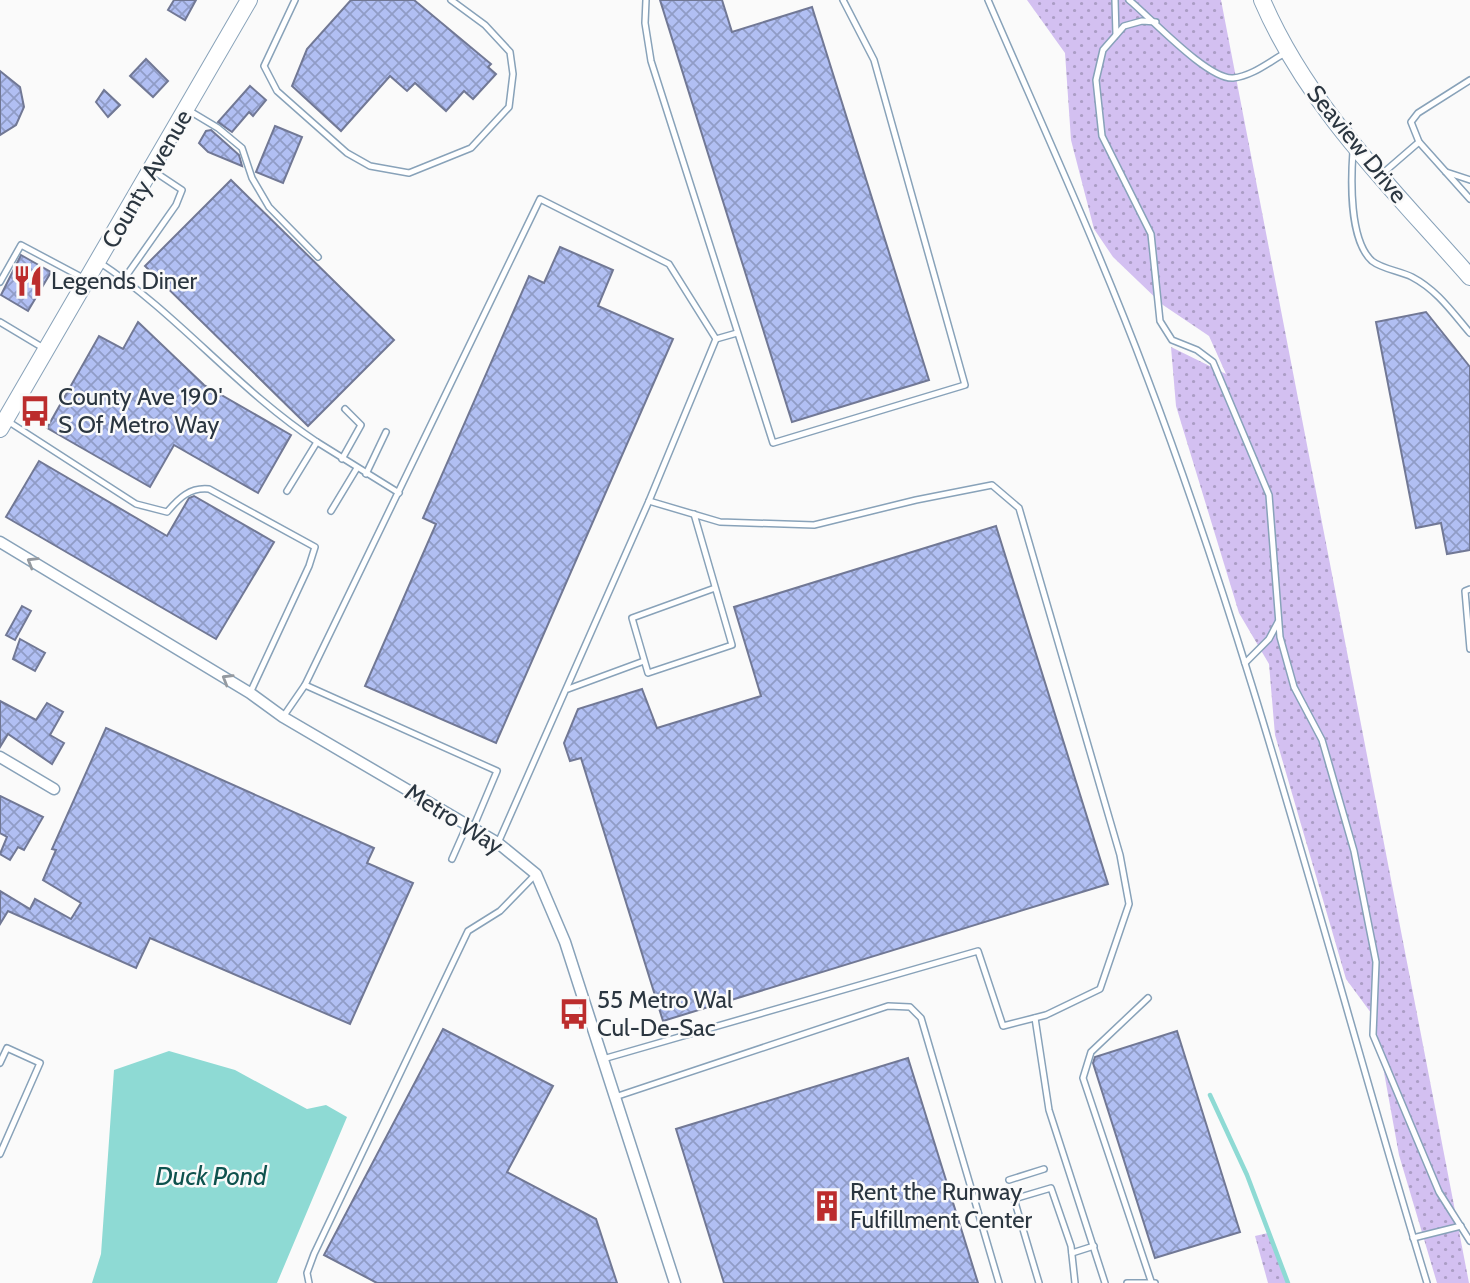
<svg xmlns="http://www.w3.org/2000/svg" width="1470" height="1283" font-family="Cabin,sans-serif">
<defs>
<pattern id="grass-dots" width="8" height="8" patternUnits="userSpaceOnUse" patternTransform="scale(1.75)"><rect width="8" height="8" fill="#d3c0f1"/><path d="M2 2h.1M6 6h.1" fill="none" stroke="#ab9dc5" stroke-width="1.8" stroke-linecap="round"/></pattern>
<pattern id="building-cross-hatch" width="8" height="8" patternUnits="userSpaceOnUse" patternTransform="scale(1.75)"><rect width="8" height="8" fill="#b1bff3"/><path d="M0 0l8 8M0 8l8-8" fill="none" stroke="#909cc6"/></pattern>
</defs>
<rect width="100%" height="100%" fill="#fafafa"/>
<g fill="url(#grass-dots)">
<polygon points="1027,0 1221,0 1469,1283 1437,1283 1399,1155 1374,1017 1346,979 1275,735 1269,664 1239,613 1176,406 1171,347 1226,374 1209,336 1163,305 1113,257 1094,229 1071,140 1065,53"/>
<polygon points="1268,1233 1288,1283 1268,1283 1255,1236"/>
</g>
<polygon fill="#8edad4" points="169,1051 235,1070 307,1109 326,1105 347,1117 277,1283 92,1283 101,1254 114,1070"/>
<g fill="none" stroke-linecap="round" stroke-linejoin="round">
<polyline stroke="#8edad4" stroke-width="4.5" points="1210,1095 1247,1175 1288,1283"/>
</g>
<g fill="url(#building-cross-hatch)" stroke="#717895" stroke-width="2">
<polygon points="174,0 196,0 185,20 168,10"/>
<polygon points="351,0 414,0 491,64 488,67 496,74 473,99 464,91 446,111 415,83 407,91 390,76 341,131 292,86 307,49"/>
<polygon points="660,0 722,0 732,32 812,7 929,380 792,422"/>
<polygon points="146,59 168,81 153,97 130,76"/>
<polygon points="0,71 20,87 24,107 16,125 0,135"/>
<polygon points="250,86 266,100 253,116 249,112 232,132 218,122"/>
<polygon points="104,90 120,105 108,117 96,102"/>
<polygon points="275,126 302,137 283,183 256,172"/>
<polygon points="211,130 239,155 242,166 208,152 199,143 206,131"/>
<polygon points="231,180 394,340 308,426 145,266"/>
<polygon points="560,247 613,270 598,306 673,339 496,743 365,686 436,524 423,518 529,276 544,283"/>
<polygon points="21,255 51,272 28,311 1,295"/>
<polygon points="1426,312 1470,367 1470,550 1447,554 1441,523 1416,528 1376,322"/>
<polygon points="138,322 204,385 291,435 258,493 174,445 150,487 47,428 99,336 123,349"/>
<polygon points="39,461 167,536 189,498 194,496 274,542 216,639 6,517"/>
<polygon points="996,526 1108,884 663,1021 581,758 570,761 564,743 578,709 642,689 657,728 761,696 734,607"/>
<polygon points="22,606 31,611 15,640 6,635"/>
<polygon points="20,639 45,653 35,671 13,659"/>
<polygon points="0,701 36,720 47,703 63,712 50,735 64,743 52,764 8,734 0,747"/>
<polygon points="106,728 374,848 367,863 413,883 350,1024 150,938 136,968 8,911 0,924 0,891 30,909 35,899 71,919 81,903 43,880 56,850 52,849"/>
<polygon points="0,796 43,817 24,850 18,847 10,860 0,854 7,837 0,833"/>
<polygon points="443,1029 553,1086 507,1172 596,1219 617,1283 377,1283 324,1255"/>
<polygon points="1177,1031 1240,1232 1155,1258 1093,1063 1095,1057"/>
<polygon points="908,1058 978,1283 724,1283 676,1129"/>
</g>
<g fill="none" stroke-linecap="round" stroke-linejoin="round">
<defs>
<g id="lane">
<polyline points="295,0 264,66 277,91 347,153 370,166 409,173 471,148 509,107 513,74 510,52 485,25 451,0"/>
<polyline points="646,0 645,23 651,61 773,443 965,385 874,60 843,0"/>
<path d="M988 0C1042 125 1099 249 1147 377 1259 672 1335 981 1427 1283"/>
<polyline points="1115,0 1116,35"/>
<path d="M1129 0C1151 18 1208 80 1233 78 1253 76 1270 61 1287 52"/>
<polyline points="1156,22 1142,21 1124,26 1103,50 1096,80 1102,136 1151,234 1160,321 1172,340 1197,350 1213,362 1269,495 1280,637 1294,687 1322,740 1354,851 1376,962 1373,1035 1439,1192 1470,1241"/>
<polyline points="1470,80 1418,113 1411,122 1419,142 1470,199"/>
<polyline points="188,110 218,128 242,148 252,178 269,207 318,257"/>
<path d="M1353 151C1351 179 1349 240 1372 261 1382 269 1400 271 1412 277 1437 290 1452 312 1470 333"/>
<polyline points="1446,172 1470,180"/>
<polyline points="1382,174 1419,142"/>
<path d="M99 262C178 314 238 390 317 442L287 491"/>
<polyline points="124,279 176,205 182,190 152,170"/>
<polyline points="0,282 21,245 85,279"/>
<polyline points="0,322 45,349"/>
<polyline points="716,339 737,333"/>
<path d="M6 420 136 504 167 512C179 498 190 487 209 489L315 547 309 566 250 693"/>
<polyline points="317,442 399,493"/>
<polyline points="342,459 361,425 345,409"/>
<polyline points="366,474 386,432"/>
<polyline points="331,511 357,468"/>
<polyline points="694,514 732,645 648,673 632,618 715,588"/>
<polyline points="1470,589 1465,591 1470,649"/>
<polyline points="1245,663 1269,639 1278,622"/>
<polyline points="305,685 540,199 669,264 716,339 649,501 498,843"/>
<polyline points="568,689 644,661"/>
<polyline points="283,717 305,685 497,771 473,828"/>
<polyline points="452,859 467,825"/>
<polyline points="1148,998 1091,1052 1083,1078 1151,1281"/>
<polyline points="1035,1018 1049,1110 1105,1283"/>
<polyline points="603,1059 978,951 1003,1026 1046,1015 1100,989 1129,904 1120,855 1019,508 992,485 916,500 814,525 720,522 649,501"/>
<polyline points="0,1063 7,1048 40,1063 0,1154"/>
<polyline points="615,1097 888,1006 910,1007 921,1018 999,1283"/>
<polyline points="1009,1180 1044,1169"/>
<polyline points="1413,1238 1461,1226"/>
<polyline points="1072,1253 1094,1246"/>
<polyline points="309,1283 307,1273 314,1254 468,931 500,911 535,875"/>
<polyline points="1039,1283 1014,1199 1051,1188 1071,1246 1075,1283"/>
<polyline points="1127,1283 1155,1283"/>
</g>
<g id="street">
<polyline points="0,542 250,693 283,717 498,843 536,874 565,942 675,1283"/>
<polyline points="0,757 54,789"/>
</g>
<g id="secondary">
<path d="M1262 0C1308 108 1394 190 1470 277"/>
<polyline points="0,429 249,0"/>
</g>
</defs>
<use href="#lane" stroke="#88a2b9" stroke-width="8"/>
<use href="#street" stroke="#88a2b9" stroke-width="13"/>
<use href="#secondary" stroke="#88a2b9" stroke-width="18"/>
<use href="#lane" stroke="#fff" stroke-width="5"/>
<use href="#street" stroke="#fff" stroke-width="10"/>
<use href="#secondary" stroke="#fff" stroke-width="16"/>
</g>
<defs><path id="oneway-chevron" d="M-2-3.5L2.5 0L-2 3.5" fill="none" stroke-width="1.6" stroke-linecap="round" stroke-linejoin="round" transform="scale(1.75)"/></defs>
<g stroke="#959aa0">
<use href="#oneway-chevron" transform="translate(32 562) rotate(-149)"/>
<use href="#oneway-chevron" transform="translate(227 679) rotate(-149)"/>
</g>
<defs>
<symbol id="restaurant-bare" viewBox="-9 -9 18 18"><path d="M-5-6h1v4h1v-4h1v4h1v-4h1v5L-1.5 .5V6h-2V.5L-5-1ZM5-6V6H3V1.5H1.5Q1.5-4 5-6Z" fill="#bc2d2d" stroke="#fafafa" stroke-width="2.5" paint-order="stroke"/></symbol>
<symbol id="bus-bare" viewBox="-9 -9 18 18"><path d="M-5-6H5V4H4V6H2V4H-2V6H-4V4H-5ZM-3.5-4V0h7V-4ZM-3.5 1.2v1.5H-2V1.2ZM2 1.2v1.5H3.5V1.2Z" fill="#bc2d2d" stroke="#fafafa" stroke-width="2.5" paint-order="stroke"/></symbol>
<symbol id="building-bare" viewBox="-9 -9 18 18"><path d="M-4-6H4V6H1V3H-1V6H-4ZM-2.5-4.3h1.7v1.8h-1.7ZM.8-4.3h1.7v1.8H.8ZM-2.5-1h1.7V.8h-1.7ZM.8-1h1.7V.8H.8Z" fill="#bc2d2d" stroke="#fafafa" stroke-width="2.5" paint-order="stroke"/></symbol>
</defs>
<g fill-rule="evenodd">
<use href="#restaurant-bare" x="6" y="259" width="44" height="44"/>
<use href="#bus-bare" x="13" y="389" width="44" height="44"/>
<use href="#bus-bare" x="552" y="992" width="44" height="44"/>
<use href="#building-bare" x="805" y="1184" width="44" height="44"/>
</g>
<g text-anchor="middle" stroke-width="5" stroke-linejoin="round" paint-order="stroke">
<g font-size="24" fill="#2b3640" stroke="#fafafa">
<text transform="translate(1357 144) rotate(51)" y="8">Seaview Drive</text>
<text transform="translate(147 179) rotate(-60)" y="8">County Avenue</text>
<text transform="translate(454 819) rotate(32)" y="8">Metro Way</text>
</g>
<g font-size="24" fill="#2b3640" stroke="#fafafa" text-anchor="start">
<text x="51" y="289">Legends Diner</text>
<text x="58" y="405">County Ave 190'<tspan x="58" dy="28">S Of Metro Way</tspan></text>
<text x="597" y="1008">55 Metro Wal<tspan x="597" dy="28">Cul-De-Sac</tspan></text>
<text x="850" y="1200">Rent the Runway<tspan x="850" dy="28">Fulfillment Center</tspan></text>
</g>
<g font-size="26" font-style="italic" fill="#0e524e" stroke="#fafafa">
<text x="211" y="1185">Duck Pond</text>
</g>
</g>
</svg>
